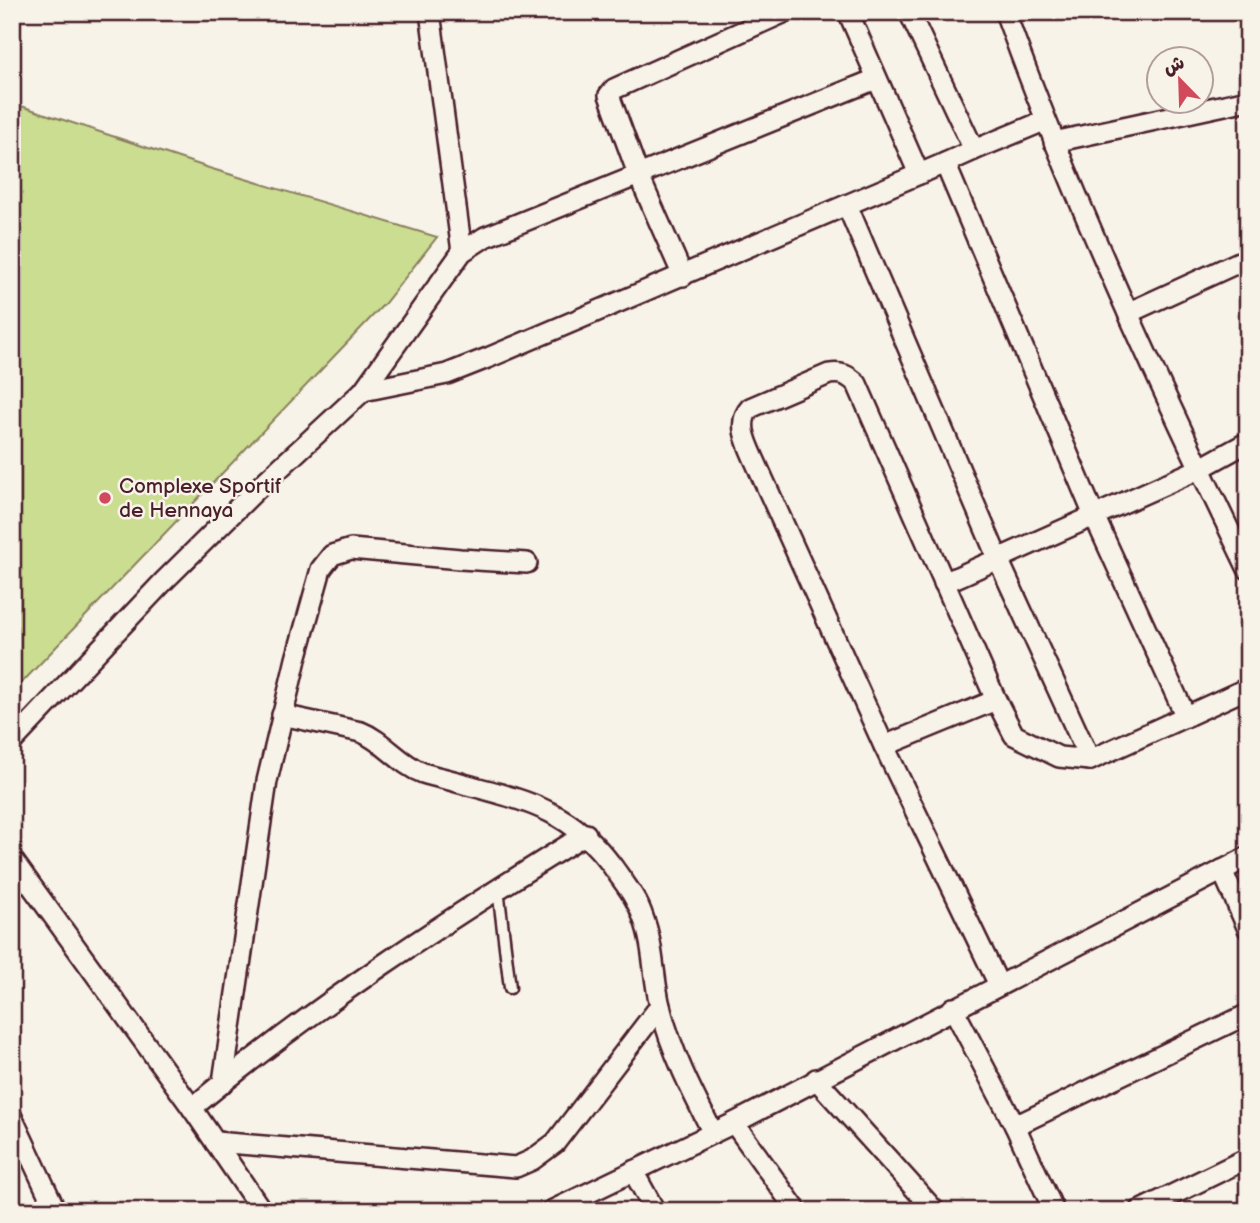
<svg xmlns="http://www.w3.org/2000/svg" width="1260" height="1223" font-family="'Balsamiq Sans','Playpen Sans Arabic',sans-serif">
<rect width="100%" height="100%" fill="#f7f3e8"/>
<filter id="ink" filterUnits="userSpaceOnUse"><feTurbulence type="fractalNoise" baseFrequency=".0143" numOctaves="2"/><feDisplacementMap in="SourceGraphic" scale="14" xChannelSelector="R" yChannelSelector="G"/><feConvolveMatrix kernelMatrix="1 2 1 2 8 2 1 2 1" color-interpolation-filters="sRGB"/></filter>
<g filter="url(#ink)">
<polygon fill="#cbdd91" stroke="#8a7e5e" stroke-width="2" points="12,103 209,168 437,237 385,303 12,693"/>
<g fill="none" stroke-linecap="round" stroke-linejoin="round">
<defs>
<polyline id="service" points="498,889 510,988"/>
<g id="minor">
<polyline points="430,12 462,252"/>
<polyline points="848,12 919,174"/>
<polyline points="909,12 974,150 945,163 1095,518 1186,717"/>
<path d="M1005 12C1074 203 1160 387 1248 569"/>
<polyline points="1054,142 1248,100"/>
<polyline points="974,150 1044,121"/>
<polyline points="847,205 998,559 1090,760"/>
<polyline points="683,276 638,174 609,95 614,89 785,12"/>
<polyline points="1128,313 1248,258"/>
<polyline points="363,391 447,374 490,357 945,163"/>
<polyline points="944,583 1199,469 1248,442"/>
<path d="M282 715 361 732C384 741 399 764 423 773 436 777 451 780 464 784 528 801 572 811 613 867 624 883 637 898 643 917 654 945 653 977 660 1006 671 1051 692 1092 713 1133"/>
<polyline points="12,742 164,581 255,491 363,391 462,252 485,237 876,79"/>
<polyline points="884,746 996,700"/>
<polyline points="12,859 192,1108 262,1211"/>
<polyline points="1222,870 1248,929"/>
<path d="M999 985 884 746 759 470C752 452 734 425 750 408L829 374C841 372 848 375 857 384L996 700 1014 735 1059 757 1090 760 1248 688"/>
<polyline points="953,1008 1015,1126 1054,1211"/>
<polyline points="816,1079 935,1211"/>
<polyline points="223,1082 267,781 296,659 321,569 332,555 351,549 460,559 527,563"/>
<path d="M192 1108C314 1006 450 918 586 834"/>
<polyline points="12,1117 56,1211"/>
<polyline points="734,1123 797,1211"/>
<polyline points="1015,1126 1248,1014"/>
<polyline points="215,1142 516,1167 532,1160 555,1143 660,1006"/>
<polyline points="633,1171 655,1211"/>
<polyline points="551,1211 734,1123 1248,857"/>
<polyline points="1139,1211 1248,1158"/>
</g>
</defs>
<use href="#service" stroke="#4a1f2b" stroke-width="15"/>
<use href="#minor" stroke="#4a1f2b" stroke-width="24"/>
<use href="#service" stroke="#f7f3e8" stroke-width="10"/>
<use href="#minor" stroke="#f7f3e8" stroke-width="19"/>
</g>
</g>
<circle fill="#d1495b" stroke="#f7f3e8" stroke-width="2.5" cx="105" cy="498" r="7"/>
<g text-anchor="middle" stroke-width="5" stroke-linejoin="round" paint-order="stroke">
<g font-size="21" fill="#4a1f2b" stroke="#f7f3e8" text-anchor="start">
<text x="119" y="493">Complexe Sportif<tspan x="119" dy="24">de Hennaya</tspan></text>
</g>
</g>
<rect width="1260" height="1223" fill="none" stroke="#f7f3e8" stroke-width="42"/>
<rect x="21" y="21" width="1218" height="1181" fill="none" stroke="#4a1f2b" stroke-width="2.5" filter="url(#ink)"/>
<g transform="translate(1180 80) rotate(337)"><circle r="33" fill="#f7f3e8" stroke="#b29e9c" stroke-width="2"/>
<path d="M0-5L12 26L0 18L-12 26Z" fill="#d1495b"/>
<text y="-10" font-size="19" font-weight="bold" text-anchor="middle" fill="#4a1f2b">ش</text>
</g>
</svg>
